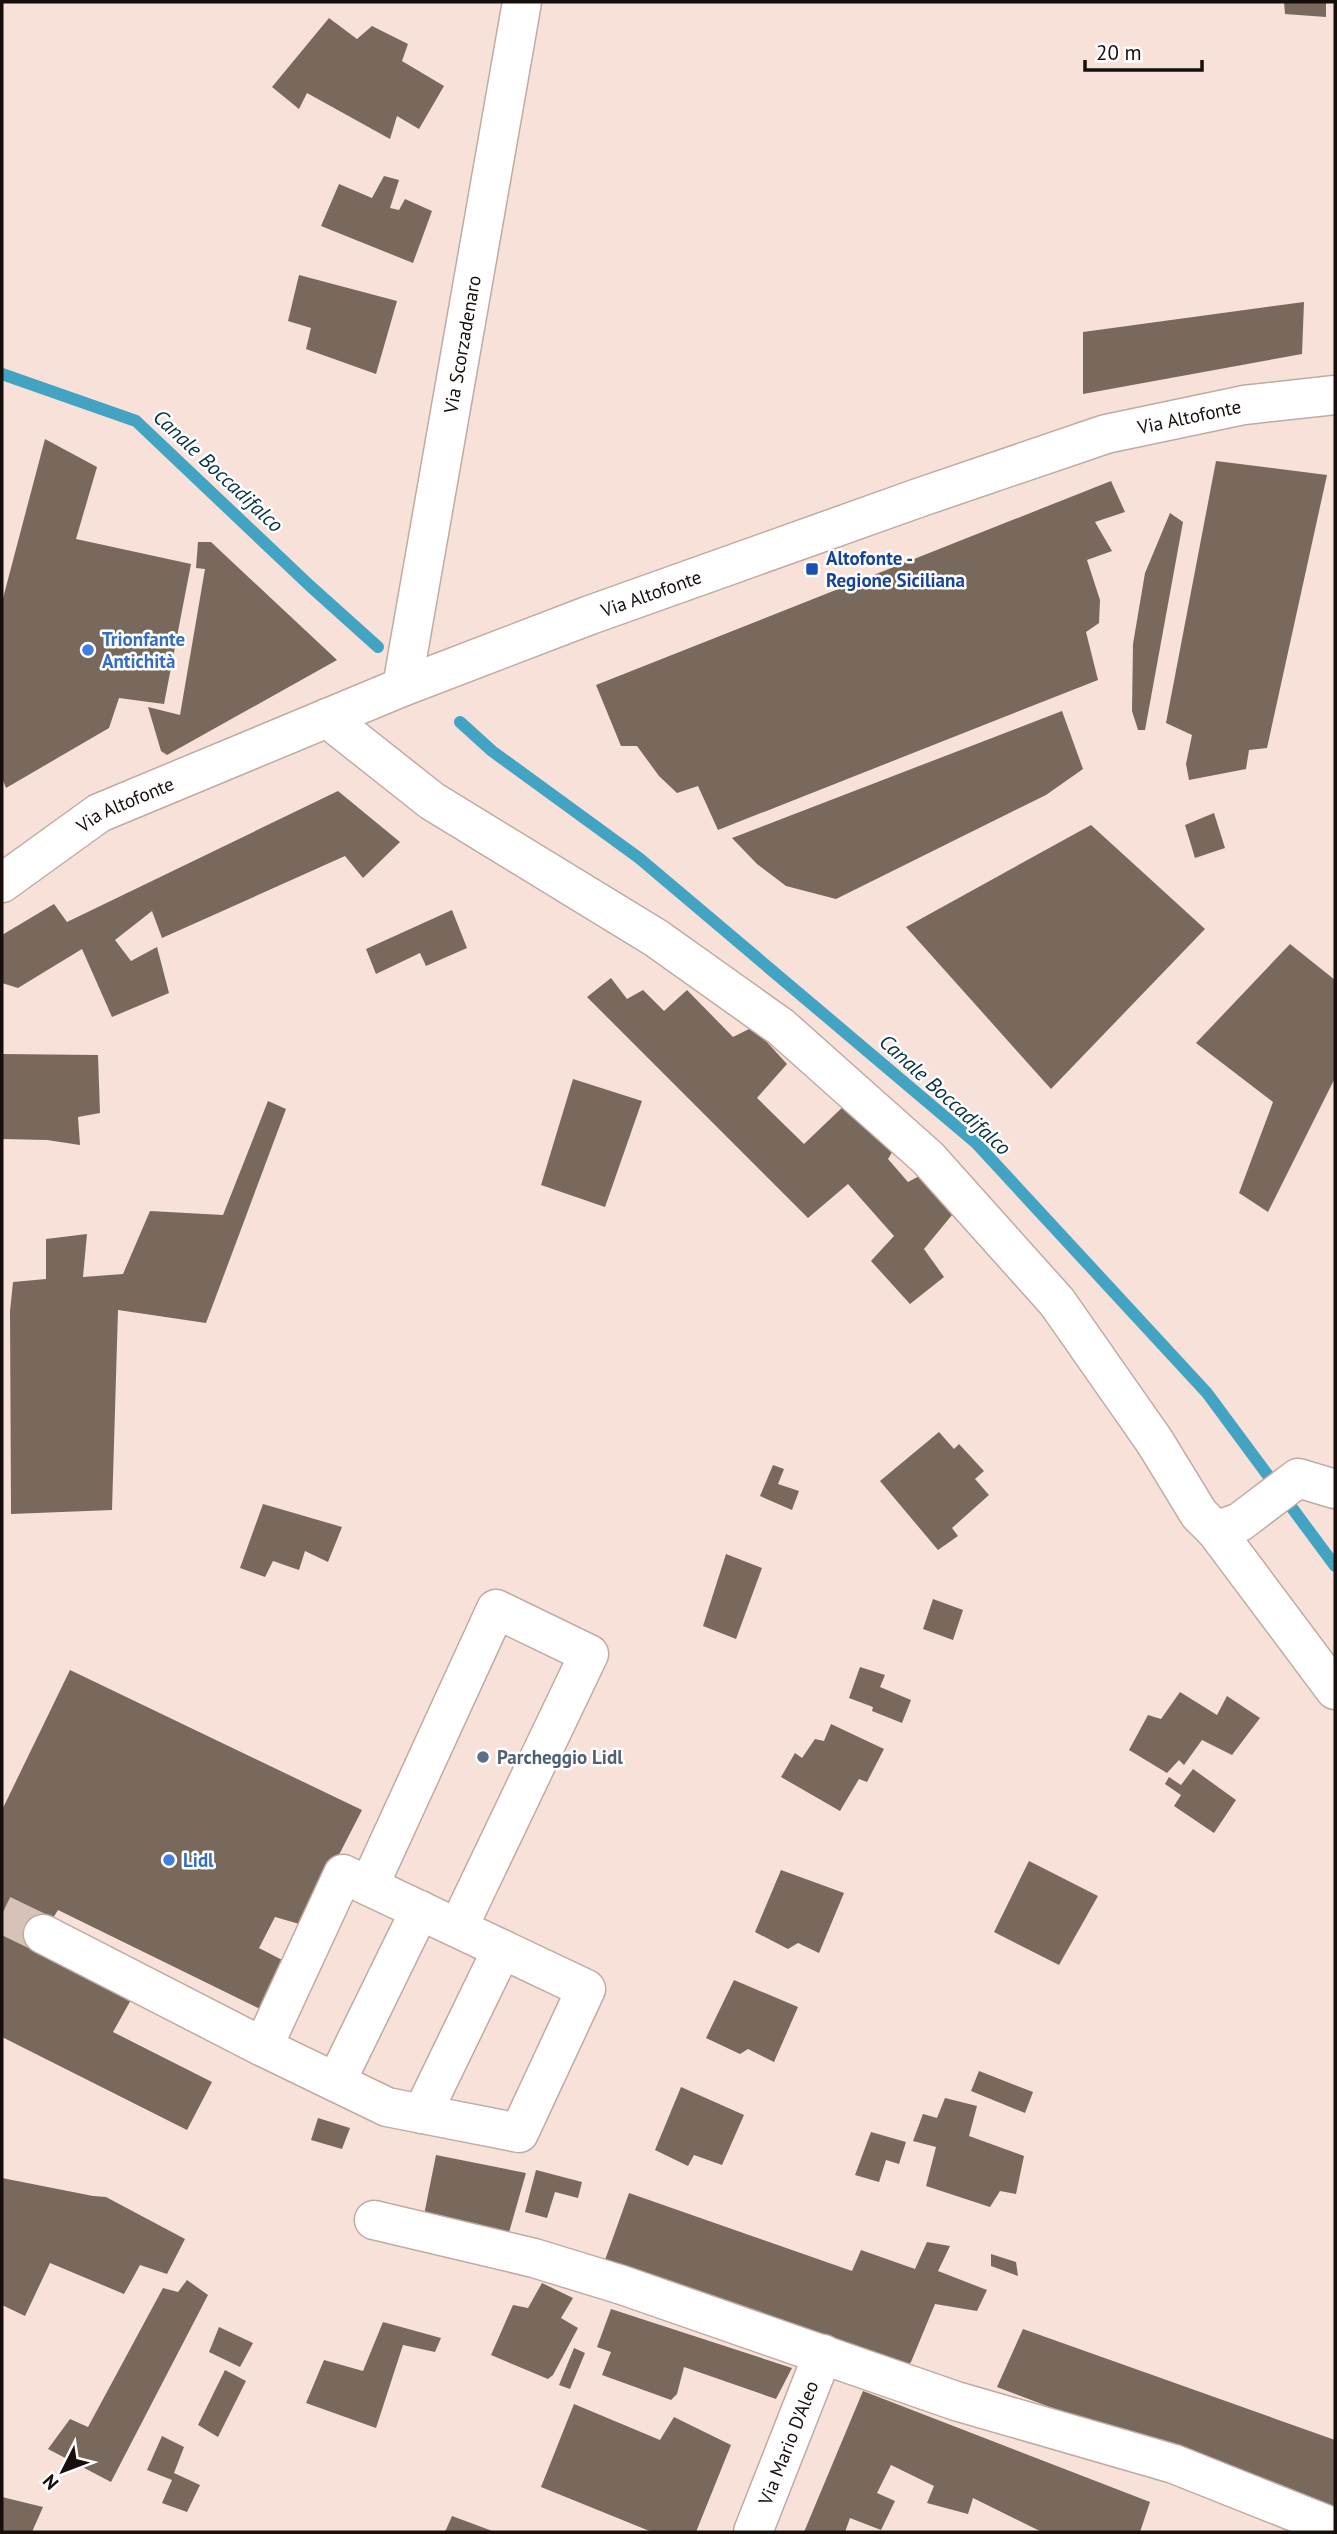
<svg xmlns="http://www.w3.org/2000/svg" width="1337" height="2534" font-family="'PT Sans',sans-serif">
<rect width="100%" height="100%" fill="#f8e1d8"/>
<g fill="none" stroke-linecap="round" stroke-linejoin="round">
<g stroke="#42a3c3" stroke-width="12">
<polyline points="2,374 136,421 309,585 378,647"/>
<polyline points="460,722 492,751 639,858 976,1143 1207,1393 1335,1566"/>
</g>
</g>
<g fill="#79695c">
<polygon points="1284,2 1326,2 1326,17 1285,14"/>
<polygon points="329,18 357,39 372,26 408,44 402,61 444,86 419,129 397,116 390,139 307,93 299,109 272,87"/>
<polygon points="384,176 399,180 390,208 399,210 405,199 432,211 413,263 321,226 339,184 372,198"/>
<polygon points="299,275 397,301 376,374 306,349 311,328 288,321"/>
<polygon points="1304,302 1302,354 1083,394 1083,332"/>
<polygon points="45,439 97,467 76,539 191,564 164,704 119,698 109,728 6,788 2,778 2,602"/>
<polygon points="1216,461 1327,475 1267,748 1249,750 1246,769 1189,780 1186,764 1192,735 1166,723"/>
<polygon points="1111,481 1125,512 1095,522 1112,551 1087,560 1100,600 1099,623 1086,632 1098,680 718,830 698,786 677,793 659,776 637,746 621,746 596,685"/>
<polygon points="1170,513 1183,522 1145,730 1138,730 1132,711 1133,644 1145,573"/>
<polygon points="198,542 211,542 337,660 167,755 161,751 148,707 180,715 205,569 196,568"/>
<polygon points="1062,711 1083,769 1046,795 836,899 786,886 757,864 732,838"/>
<polygon points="338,791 400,842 363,878 345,856 162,938 152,911 115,940 131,961 157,947 169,993 112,1017 82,949 18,988 2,983 2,935 54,904 67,922"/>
<polygon points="1214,813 1225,848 1195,858 1185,825"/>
<polygon points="1091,825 1205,929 1051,1089 906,927"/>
<polygon points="452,910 467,948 426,966 420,953 376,974 366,949"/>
<polygon points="1290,944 1335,980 1335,1078 1268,1212 1239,1193 1273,1102 1196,1043"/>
<polygon points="611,978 627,999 643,990 664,1011 687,990 733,1037 753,1027 787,1064 757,1098 804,1144 848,1102 894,1149 888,1159 908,1182 925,1173 952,1215 924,1249 944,1277 910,1304 871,1261 894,1236 848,1184 808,1218 587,997"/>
<polygon points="2,1054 98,1055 100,1113 78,1117 80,1145 47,1140 2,1139"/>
<polygon points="573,1079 642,1101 605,1207 541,1185"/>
<polygon points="268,1101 286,1109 206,1323 118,1310 112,1510 11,1514 10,1311 13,1282 46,1279 46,1239 87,1234 83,1277 123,1274 150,1211 223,1215"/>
<polygon points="939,1432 954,1449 959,1444 984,1471 975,1479 989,1495 952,1528 958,1536 938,1550 880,1481"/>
<polygon points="773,1465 784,1469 778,1484 799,1491 792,1510 760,1496"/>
<polygon points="263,1504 342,1527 328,1562 305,1551 299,1570 273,1561 265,1577 240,1568"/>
<polygon points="726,1554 762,1568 736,1639 703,1626"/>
<polygon points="933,1599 963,1610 953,1640 923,1629"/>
<polygon points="860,1667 885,1675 880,1687 911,1700 902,1723 872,1711 873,1707 849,1698"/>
<polygon points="70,1670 362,1810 303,1925 275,1917 259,1948 288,1963 260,2009 58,1910 33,1950 132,1998 113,2032 212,2082 187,2130 2,2037 2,1810"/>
<polygon points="1180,1692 1217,1715 1227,1696 1260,1718 1232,1755 1202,1740 1184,1765 1179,1760 1167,1773 1129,1750 1148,1715 1161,1719"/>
<polygon points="831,1724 884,1749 867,1782 859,1779 840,1811 781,1777 795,1753 802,1758 815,1739 824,1741"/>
<polygon points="1193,1769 1236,1800 1214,1833 1174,1806 1181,1795 1165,1784 1169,1777 1181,1785"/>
<polygon points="1029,1861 1098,1896 1059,1965 994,1932"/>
<polygon points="781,1870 844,1893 819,1953 798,1943 788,1949 755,1932"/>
<polygon points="734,1980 798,2007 774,2062 748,2049 740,2054 706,2038"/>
<polygon points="979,2071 1033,2092 1025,2113 971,2091"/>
<polygon points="681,2087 744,2115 722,2165 694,2155 688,2166 655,2150"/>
<polygon points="945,2098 977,2106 969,2136 1024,2156 1016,2194 1000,2191 990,2207 926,2186 936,2147 913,2141 923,2114 937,2118"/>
<polygon points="318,2118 350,2128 342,2149 311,2140"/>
<polygon points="871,2132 906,2142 899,2164 886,2160 879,2182 855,2175"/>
<polygon points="436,2155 526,2173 508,2236 424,2215"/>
<polygon points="536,2170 582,2182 578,2198 555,2192 547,2218 525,2212"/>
<polygon points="2,2178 93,2196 106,2197 185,2239 167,2274 140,2265 124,2294 50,2263 25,2316 2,2305"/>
<polygon points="629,2193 852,2271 861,2250 915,2269 927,2242 950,2246 938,2271 987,2290 977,2311 935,2304 911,2362 905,2367 605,2260"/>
<polygon points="991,2254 1016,2262 1018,2276 991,2266"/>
<polygon points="187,2280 208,2295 111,2482 48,2449 70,2419 88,2427 163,2288 178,2292"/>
<polygon points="542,2283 573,2298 561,2318 578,2328 553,2375 548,2379 491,2355 513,2305 528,2308"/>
<polygon points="611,2309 792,2368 776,2399 684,2367 677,2394 671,2400 602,2375 611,2352 597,2347"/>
<polygon points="383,2322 441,2338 435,2352 403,2345 376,2428 306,2403 324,2360 363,2371"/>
<polygon points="219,2327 253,2343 240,2367 209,2352"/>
<polygon points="1023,2329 1335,2440 1335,2515 997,2387"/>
<polygon points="574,2348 585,2353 570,2389 559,2385"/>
<polygon points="225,2370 246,2381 218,2437 198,2425"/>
<polygon points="863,2391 1150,2502 1140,2532 1042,2532 973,2498 968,2514 927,2503 934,2486 891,2465 877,2493 895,2501 881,2530 850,2518 845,2532 804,2532"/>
<polygon points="574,2404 660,2440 674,2417 731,2445 696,2532 652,2532 541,2487"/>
<polygon points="162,2436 184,2447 174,2473 200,2485 187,2512 162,2503 172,2480 147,2470"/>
<polygon points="2,2497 43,2507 32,2532 2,2532"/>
<polygon points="452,2516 495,2532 445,2532"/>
</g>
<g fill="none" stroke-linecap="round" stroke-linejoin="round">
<polyline stroke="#d6c2b9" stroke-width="38" stroke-dasharray="38 19" stroke-linecap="butt" points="2,1914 43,1934"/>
<defs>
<g id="minor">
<path id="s1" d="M402 687 522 2"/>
<polyline points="327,718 432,801 656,938 781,1027 928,1158 1057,1302 1155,1442 1199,1514 1216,1531 1240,1522 1298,1478 1335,1489"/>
<path id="s2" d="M2 883 99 813 402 687 590 615 921 497 1106 434 1244 405 1335 395"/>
<polyline points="1216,1531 1335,1690"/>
<polyline points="369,1886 496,1609 589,1654 458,1928"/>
<polyline points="43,1934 263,2047 387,2107 519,2133 586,1989 343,1874 263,2047"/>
<polyline points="336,2082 420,1910"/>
<polyline points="422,2114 502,1949"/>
<polyline points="374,2220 534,2258 622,2285 956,2401 1174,2464 1335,2528"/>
<path id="s3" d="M753 2532 823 2354"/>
</g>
</defs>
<use href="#minor" stroke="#c0aba2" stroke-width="41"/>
<use href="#minor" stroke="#fff" stroke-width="38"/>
</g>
<rect fill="#1a4fb4" stroke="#fff" stroke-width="2.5" x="805" y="562" width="14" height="14" rx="3.5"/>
<g fill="#3f7fe0" stroke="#fff" stroke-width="2.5">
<circle cx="88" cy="650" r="7"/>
<circle cx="169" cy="1860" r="7"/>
</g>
<circle fill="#5c6f8a" stroke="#fff" stroke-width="2.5" cx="483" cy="1757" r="7"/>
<g text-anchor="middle" stroke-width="5" stroke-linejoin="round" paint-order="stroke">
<g font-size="19" fill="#170f0c" stroke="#fff">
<text dy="7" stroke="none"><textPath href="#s1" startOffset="348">Via Scorzadenaro</textPath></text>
<text dy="7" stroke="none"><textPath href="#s2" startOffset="1281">Via Altofonte</textPath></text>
<text dy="7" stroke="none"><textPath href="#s2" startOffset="714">Via Altofonte</textPath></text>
<text dy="7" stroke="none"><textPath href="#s2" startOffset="147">Via Altofonte</textPath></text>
<text dy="7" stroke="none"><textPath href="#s3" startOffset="96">Via Mario D'Aleo</textPath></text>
</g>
<g font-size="19" font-weight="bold" fill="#164399" stroke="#fff" text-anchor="start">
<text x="826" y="565">Altofonte -<tspan x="826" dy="22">Regione Siciliana</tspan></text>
</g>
<g font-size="19" font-weight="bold" fill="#366cbe" stroke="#fff" text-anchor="start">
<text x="102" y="646">Trionfante<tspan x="102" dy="22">Antichità</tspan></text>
<text x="183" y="1867">Lidl</text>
</g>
<g font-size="19" font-weight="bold" fill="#4e5e75" stroke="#fff" text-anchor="start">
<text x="497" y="1764">Parcheggio Lidl</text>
</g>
<g font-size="21" font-style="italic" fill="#053341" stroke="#fff">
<text transform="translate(218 471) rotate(43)" y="7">Canale Boccadifalco</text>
<text transform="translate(945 1095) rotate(42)" y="7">Canale Boccadifalco</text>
</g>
</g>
<rect width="1337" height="2534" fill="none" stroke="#170f0c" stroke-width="7"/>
<g transform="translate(63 2471) rotate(228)" stroke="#ffffff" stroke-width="5" paint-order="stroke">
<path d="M0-5L12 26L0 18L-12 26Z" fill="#170f0c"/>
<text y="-10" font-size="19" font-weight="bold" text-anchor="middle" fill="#170f0c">N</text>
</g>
<path d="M1085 60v10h117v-10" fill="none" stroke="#170f0c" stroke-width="3.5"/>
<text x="1096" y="60" font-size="21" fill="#170f0c" stroke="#ffffff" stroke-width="5" paint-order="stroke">20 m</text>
</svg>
